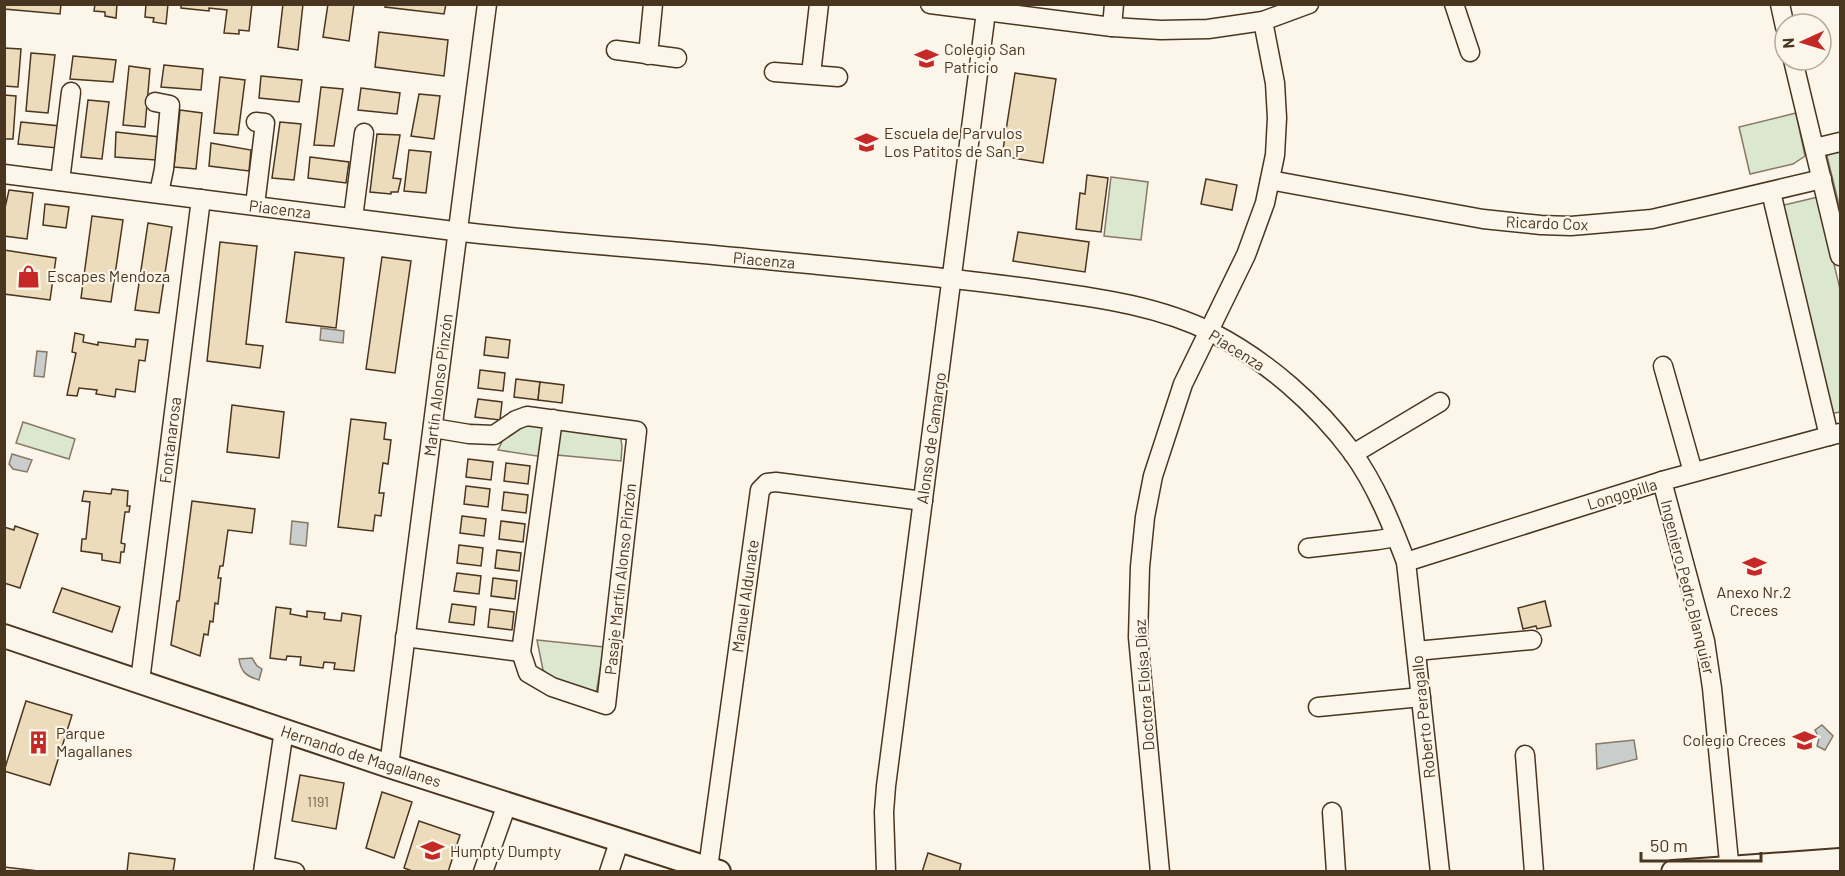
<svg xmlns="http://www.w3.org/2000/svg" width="1845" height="876" font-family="Barlow,sans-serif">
<rect width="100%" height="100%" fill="#fbf6e9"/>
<g fill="#dce7d0" stroke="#887966" stroke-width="1.5">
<polygon points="1796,113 1805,156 1793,164 1750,174 1739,127"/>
<polygon points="1840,150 1840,209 1826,152"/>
<polygon points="1111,177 1148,182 1141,240 1104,236"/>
<polygon points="1818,197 1840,289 1840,412 1829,414 1780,206"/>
<polygon points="23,422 75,439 69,459 16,443"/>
<polygon points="518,424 547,425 543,457 498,450 507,431"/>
<polygon points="560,429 620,435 622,446 621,461 557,455"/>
<polygon points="537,640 604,647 596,694 556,682 543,670"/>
</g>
<g fill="#c9cecd" stroke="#887966" stroke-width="1.5">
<polygon points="321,328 344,331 343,343 320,340"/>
<polygon points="37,351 47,352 44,377 34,376"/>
<polygon points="12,454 32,460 27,472 13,469 9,464"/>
<polygon points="292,521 308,523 306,546 290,544"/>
<path d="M252 658 257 666 262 669 259 680C246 676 241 672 239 659Z"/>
<polygon points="1822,725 1833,736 1825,750 1817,746 1819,738 1815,730"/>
<polygon points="1634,740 1637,759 1597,769 1596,744"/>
</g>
<g fill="#ecdcbc" stroke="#4a3520" stroke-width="1.5">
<polygon points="4,4 61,4 60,14 4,9"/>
<polygon points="95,4 117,4 116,18 105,16 105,12 94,11"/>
<polygon points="146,4 168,4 166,24 153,22 154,18 145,17"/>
<polygon points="181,4 252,4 249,31 239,30 239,34 224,33 227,10 209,8 209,11 181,8"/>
<polygon points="283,4 303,4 298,50 278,47"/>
<polygon points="328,4 354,4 349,41 323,37"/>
<polygon points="386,4 446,4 444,14 385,7"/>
<polygon points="379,32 448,40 444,76 375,67"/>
<polygon points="4,48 21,49 18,87 4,86"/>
<polygon points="31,53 55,55 48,113 26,111"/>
<polygon points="73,56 116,60 113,82 70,79"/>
<polygon points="164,65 203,69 201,90 161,87"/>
<polygon points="129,66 150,69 145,127 123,125"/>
<polygon points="1015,73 1056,79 1043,163 1002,156"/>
<polygon points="261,76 302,80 299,102 259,98"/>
<polygon points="220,77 245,80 238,135 214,133"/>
<polygon points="321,87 343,89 334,146 314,145"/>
<polygon points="361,88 400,93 397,114 358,110"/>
<polygon points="419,94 440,96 434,139 411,136"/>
<polygon points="4,95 16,96 13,139 4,139"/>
<polygon points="88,100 109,102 102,159 81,157"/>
<polygon points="180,110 202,113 196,169 174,167"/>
<polygon points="21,122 60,126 57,148 18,144"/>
<polygon points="280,122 301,124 294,180 272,178"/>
<polygon points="116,132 160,137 156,160 115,157"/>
<polygon points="377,134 400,135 393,178 401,179 398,192 391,192 391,194 370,192"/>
<polygon points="211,143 251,150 249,171 209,166"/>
<polygon points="409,150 431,152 426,193 404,191"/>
<polygon points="310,157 349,162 346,183 308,178"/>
<polygon points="1087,175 1108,178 1101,232 1076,229 1080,193 1085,194"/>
<polygon points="1206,179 1237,185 1232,210 1201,204"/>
<polygon points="9,190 33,193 27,239 4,236 4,212"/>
<polygon points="45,204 69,207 66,228 43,225"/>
<polygon points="92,216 123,220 111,302 81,298"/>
<polygon points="148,223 172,227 159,313 135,310"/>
<polygon points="1018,232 1089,242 1085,272 1013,261"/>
<polygon points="220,242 257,246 246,344 263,346 260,368 207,361"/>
<polygon points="4,250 56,258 50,300 4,294"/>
<polygon points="295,252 344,258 336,328 286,322"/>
<polygon points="382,257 411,261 395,373 366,369"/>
<polygon points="75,333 84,335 83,342 98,345 98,342 135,347 136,339 148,340 145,361 139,360 135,392 116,389 115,397 96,394 97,390 79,388 77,396 67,395 76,353 72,352"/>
<polygon points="486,337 510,340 508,358 484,355"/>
<polygon points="480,370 505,373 503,391 478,388"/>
<polygon points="516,379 540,382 538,400 514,397"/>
<polygon points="540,382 564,385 562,403 538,400"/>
<polygon points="478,399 502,402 500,420 475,417"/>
<polygon points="232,405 284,412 279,458 227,452"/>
<polygon points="351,419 386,423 384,439 391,440 388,464 383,463 379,493 384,493 381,516 375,515 373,531 338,527"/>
<polygon points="468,459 493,462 491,480 466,477"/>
<polygon points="506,463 530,466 528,484 504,481"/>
<polygon points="466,486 490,489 488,507 464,504"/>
<polygon points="112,489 128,491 127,506 130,506 129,512 125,512 121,543 125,544 124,552 121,552 120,563 102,560 102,554 81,551 82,539 86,539 90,502 82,501 84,491 111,494"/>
<polygon points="504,492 528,495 526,513 502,510"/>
<polygon points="192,501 255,509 252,533 228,530 223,566 220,566 218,578 221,578 218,604 215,603 213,622 210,621 208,635 204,634 200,656 171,645 177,601 179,601"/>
<polygon points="462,516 486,519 484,536 460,533"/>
<polygon points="501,521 525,524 523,542 499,539"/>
<polygon points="15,526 38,534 20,588 4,583 4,527 14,530"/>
<polygon points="459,545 483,548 481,566 457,563"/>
<polygon points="497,550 521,553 519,571 495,568"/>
<polygon points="457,573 481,576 479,594 454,591"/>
<polygon points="493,578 517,581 515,599 491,596"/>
<polygon points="62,588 120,607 112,632 53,612"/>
<polygon points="1545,601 1551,626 1537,629 1536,626 1523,629 1518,608"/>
<polygon points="452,604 476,607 474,625 449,622"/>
<polygon points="276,607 291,609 290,614 307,617 307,611 325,613 324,619 341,621 342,613 361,616 354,671 334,669 335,663 324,662 323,668 300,665 301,657 287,656 286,660 270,658"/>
<polygon points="490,609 514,612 512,630 488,627"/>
<polygon points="26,701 72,715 50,785 4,771"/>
<polygon points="300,775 344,783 336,829 292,821"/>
<polygon points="382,792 412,802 394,858 366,848"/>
<polygon points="419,821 460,835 448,872 415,872 404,868"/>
<polygon points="129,853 175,859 173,872 127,872"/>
<polygon points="928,853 961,864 959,872 922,872"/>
<polygon points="4,867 47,872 4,872"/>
</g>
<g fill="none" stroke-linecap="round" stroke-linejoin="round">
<defs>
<g id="minor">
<polyline points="930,4 1112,27 1161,30 1208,29 1263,21 1309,4"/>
<polyline points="1454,4 1470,52"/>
<polyline points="1780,4 1785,27"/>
<polyline points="1112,27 1114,4"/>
<polyline points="616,50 677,58"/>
<polyline points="648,55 653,4"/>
<polyline points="1793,60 1840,256"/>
<polyline points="774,72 838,77"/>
<polyline points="811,74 819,4"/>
<polyline points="155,102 170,105 164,169 159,193"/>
<polyline points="1815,148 1840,142"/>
<path d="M4 174C154 193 304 213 454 231 540 241 627 247 714 255 818 265 923 274 1027 288 1090 297 1155 304 1213 333 1267 361 1316 404 1352 452 1376 485 1392 525 1406 562L1440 872"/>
<polyline points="1270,180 1483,219 1541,225 1571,226 1652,219 1822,179"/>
<polyline points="60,181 71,92"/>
<polyline points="1771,192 1829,436"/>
<polyline points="255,205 265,123 256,122"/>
<polyline points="353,218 364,133"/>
<polyline points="1663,366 1693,472"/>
<polyline points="433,428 469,434 494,435 516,420 527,416 637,431 606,705 552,687 528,673 521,652 553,419"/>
<polyline points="1353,454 1440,402"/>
<polyline points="1662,481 1705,641 1712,688 1730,872"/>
<polyline points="1308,548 1378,540 1396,537"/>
<polyline points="1406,562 1662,481 1840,433"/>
<polyline points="405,637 521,652"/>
<polyline points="1416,651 1532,640"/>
<polyline points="140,681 201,199"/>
<polyline points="1318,707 1421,697"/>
<polyline points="1525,755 1534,872"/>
<polyline points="389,766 487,4"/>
<polyline points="1332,812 1336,872"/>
<polyline points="264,866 295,872"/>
<polyline points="708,868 760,490 767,483 776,482 923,501"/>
<polyline points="263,872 284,730"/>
<polyline points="483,872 507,804"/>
<polyline points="609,872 620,839"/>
<polyline points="886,872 884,812 886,786 987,4"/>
<polyline points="1160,872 1138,637 1140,567 1145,517 1153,476 1183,384 1246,255 1265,203 1275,155 1277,118 1275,83 1263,21"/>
</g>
<g id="major">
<polyline points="4,636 389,766 719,872"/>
<polyline points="1673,872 1840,860"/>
</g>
</defs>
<use href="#minor" stroke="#4a3520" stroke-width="21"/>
<use href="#major" stroke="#4a3520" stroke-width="26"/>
<use href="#minor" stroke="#fbf6e9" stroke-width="18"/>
<use href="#major" stroke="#fbf6e9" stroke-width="22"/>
</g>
<defs>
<symbol id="school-bare" viewBox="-9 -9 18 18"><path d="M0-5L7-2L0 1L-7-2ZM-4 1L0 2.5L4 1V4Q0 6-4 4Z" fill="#c62828" stroke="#fbf6e9" stroke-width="2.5" paint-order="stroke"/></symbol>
<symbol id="shop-bare" viewBox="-9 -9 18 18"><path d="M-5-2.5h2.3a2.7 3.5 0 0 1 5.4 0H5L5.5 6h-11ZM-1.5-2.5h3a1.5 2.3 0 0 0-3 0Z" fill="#c62828" stroke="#fbf6e9" stroke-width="2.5" paint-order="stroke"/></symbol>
<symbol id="building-bare" viewBox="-9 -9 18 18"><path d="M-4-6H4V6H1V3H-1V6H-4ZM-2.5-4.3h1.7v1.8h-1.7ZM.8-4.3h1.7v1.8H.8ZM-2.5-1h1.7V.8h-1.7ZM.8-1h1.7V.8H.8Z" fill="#c62828" stroke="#fbf6e9" stroke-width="2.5" paint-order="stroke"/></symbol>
</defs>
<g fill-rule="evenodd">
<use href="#school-bare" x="910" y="42" width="33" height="33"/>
<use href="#school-bare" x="850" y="126" width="33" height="33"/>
<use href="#shop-bare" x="12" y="260" width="33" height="33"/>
<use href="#school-bare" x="1738" y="550" width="33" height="33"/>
<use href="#school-bare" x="1788" y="724" width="33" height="33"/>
<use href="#building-bare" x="22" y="726" width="33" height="33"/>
<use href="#school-bare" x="416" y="834" width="33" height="33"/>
</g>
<g text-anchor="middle" stroke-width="4.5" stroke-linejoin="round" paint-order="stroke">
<g font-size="14" fill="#725f47">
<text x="318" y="807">1191</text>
</g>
<g font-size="16" fill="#4a3520" stroke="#fbf6e9" text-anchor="start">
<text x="944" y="55">Colegio San<tspan x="944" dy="18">Patricio</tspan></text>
<text x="884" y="139">Escuela de Parvulos<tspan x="884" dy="18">Los Patitos de San P</tspan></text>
<text x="47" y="282">Escapes Mendoza</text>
<text x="1754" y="598" text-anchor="middle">Anexo Nr.2<tspan x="1754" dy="18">Creces</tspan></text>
<text x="56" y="739">Parque<tspan x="56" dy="18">Magallanes</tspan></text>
<text x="1786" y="746" text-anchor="end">Colegio Creces</text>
<text x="450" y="857">Humpty Dumpty</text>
</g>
<g font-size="16" fill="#4a3520" stroke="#fbf6e9">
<text transform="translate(280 209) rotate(7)" y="6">Piacenza</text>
<text transform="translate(1547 223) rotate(2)" y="6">Ricardo Cox</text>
<text transform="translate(764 260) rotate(5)" y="6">Piacenza</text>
<text transform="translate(1237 350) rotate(32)" y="6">Piacenza</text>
<text transform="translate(438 385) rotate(-83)" y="6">Martín Alonso Pinzón</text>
<text transform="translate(931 438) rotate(-82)" y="6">Alonso de Camargo</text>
<text transform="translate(170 440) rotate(-83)" y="6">Fontanarosa</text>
<text transform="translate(1622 494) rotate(-17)" y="6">Longopilla</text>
<text transform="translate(620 579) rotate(-84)" y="6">Pasaje Martín Alonso Pinzón</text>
<text transform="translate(1688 587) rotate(76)" y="6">Ingeniero Pedro Blanquier</text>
<text transform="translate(745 596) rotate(-82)" y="6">Manuel Aldunate</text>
<text transform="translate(1144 685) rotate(-94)" y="6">Doctora Eloísa Díaz</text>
<text transform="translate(1423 717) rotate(-96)" y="6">Roberto Peragallo</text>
<text transform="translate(361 756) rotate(18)" y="6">Hernando de Magallanes</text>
</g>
</g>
<rect width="1845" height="876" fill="none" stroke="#4a3520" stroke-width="12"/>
<g transform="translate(1803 42) rotate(266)"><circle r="28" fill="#fbf6e9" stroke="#b4a999" stroke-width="1.5"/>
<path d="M0-4.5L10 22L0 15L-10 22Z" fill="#c62828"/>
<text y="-9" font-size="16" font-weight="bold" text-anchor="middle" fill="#4a3520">N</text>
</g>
<path d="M1641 852v9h120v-9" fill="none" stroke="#4a3520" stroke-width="3"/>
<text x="1650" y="852" font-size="18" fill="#4a3520" stroke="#fbf6e9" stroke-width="4.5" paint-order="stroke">50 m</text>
</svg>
